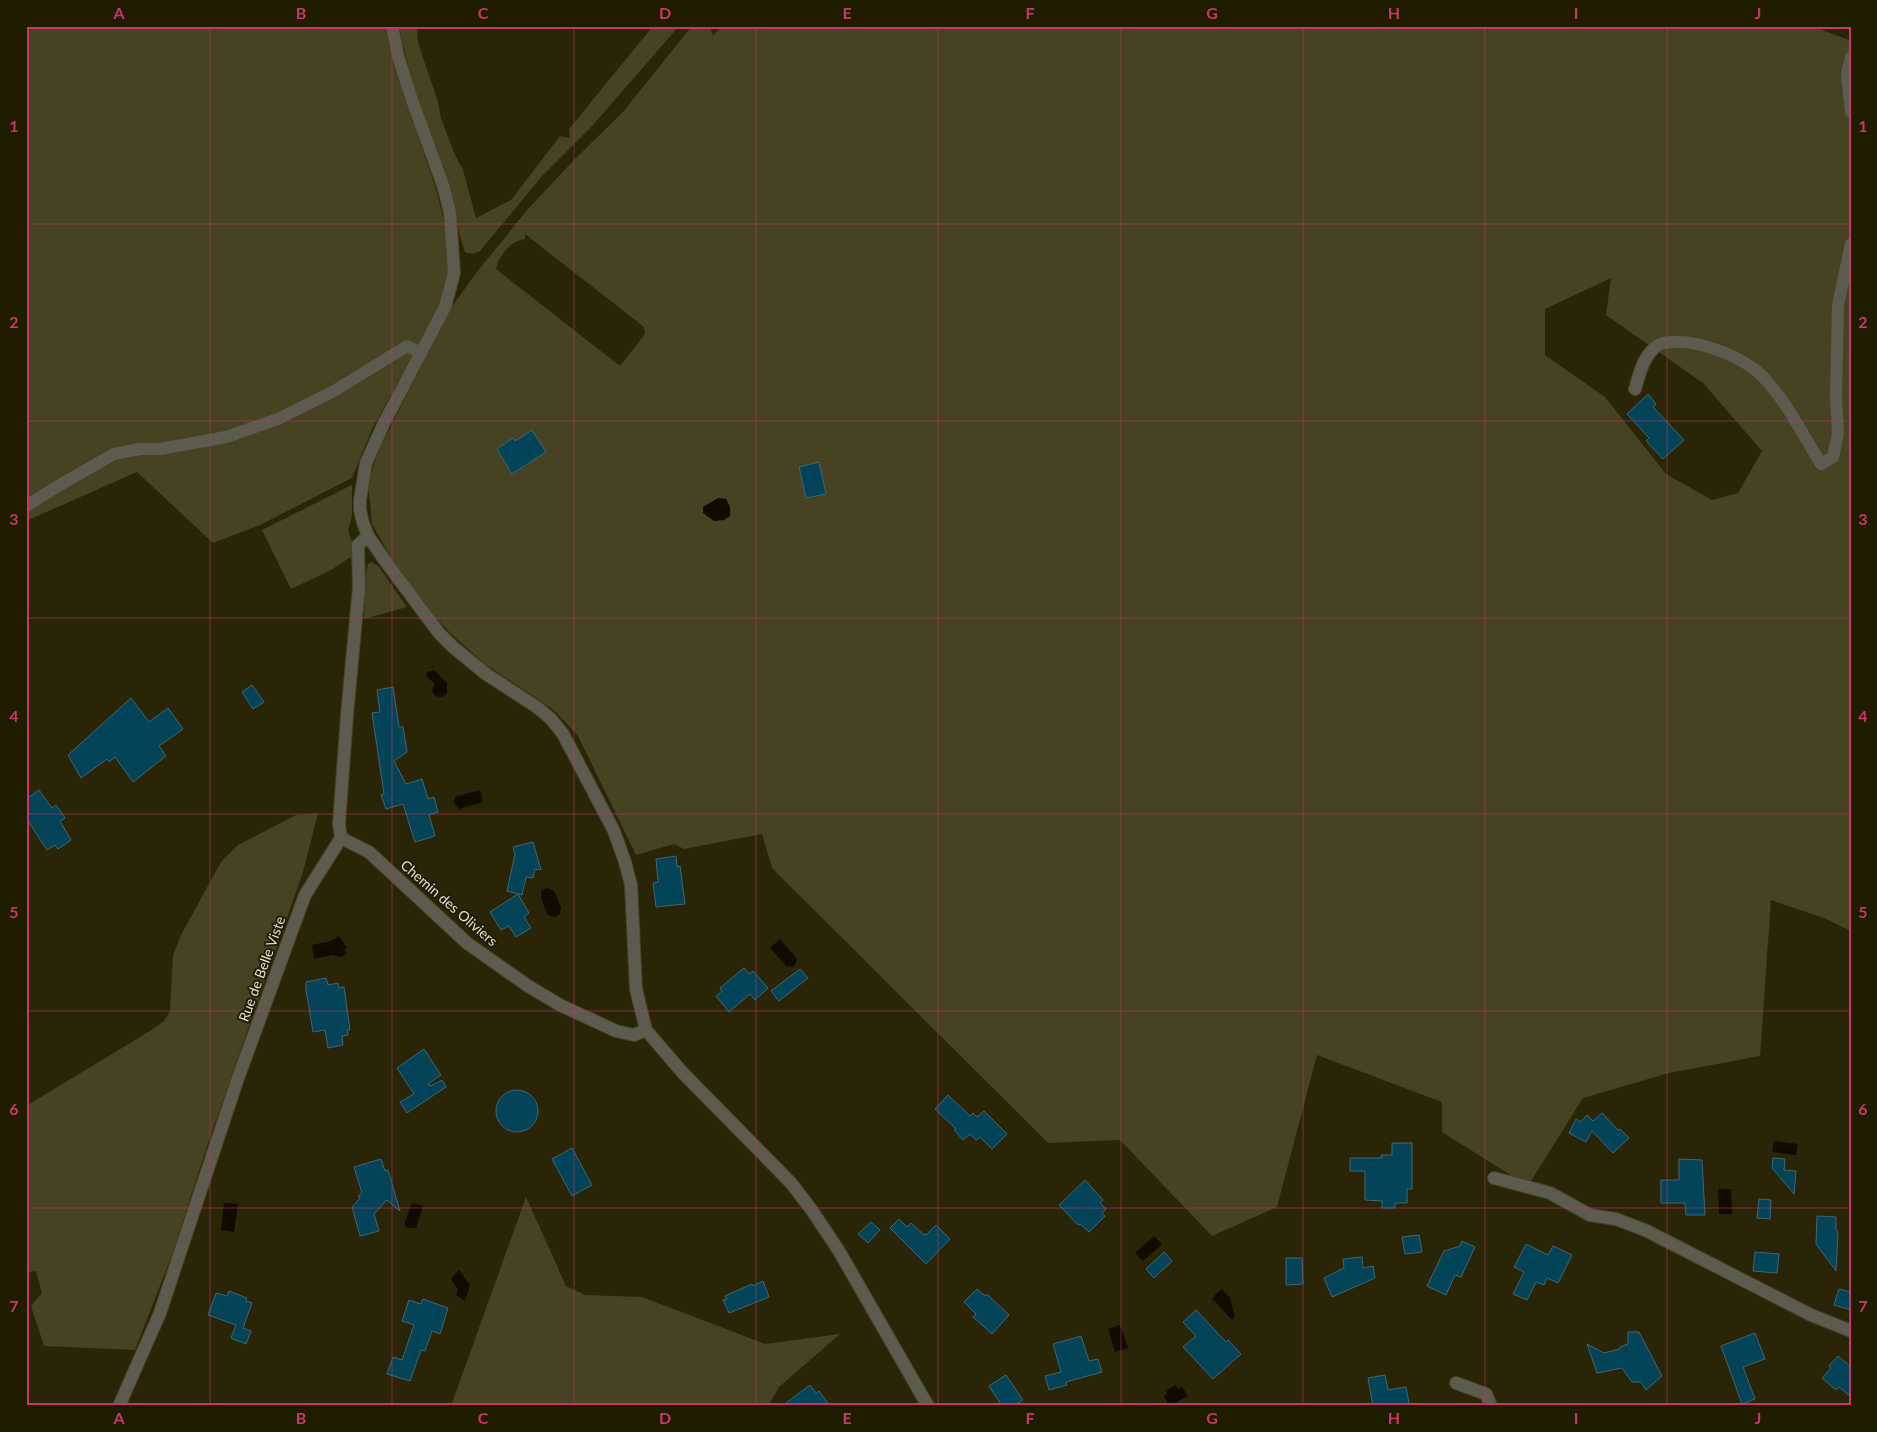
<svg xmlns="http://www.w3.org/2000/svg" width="1877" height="1432" font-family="Lato,sans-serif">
<rect width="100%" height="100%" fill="#2a2506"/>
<g fill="#464222" fill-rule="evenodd">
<polygon points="26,26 385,26 392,61 437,192 447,234 448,275 441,304 372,429 352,478 260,525 213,543 137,472 26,521"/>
<path d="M399 26H417L418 43 438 102 441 118 455 155 463 170 476 218 511 200 560 136 570 138 569 129 653 26H679L593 125 543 175 480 251 472 254 465 252C457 230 455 207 448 185 431 132 409 80 399 26Z"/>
<path d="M692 26H710L713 36 722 26H1817V28L1851 41V931L1824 918 1771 900 1760 1056 1669 1073 1583 1098 1528 1186 1442 1132V1102L1317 1055 1277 1207 1212 1236 1120 1140 1048 1143 772 868 762 834 684 849 674 844 636 855 578 736 554 710 485 664 451 634 422 602 387 551 372 524 369 493V481L378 452 449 311 476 273 528 209 573 161 622 113ZM525 234 644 327 645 334 620 366 496 269C500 254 509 242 525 239ZM1611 278 1606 315 1703 383 1762 451 1738 493 1712 500 1666 474 1605 397 1545 355V309Z"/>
<polygon points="352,485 352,516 348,530 352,542 352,556 331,570 291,589 262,530"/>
<path d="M372 562 379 567 407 607 364 619C365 608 364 569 369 563Z"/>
<polygon points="318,813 303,872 208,1143 172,1255 135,1350 44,1346 31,1306 42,1293 36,1271 26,1273 26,1106 150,1031 164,1021 170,1011 173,955 181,935 221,862 238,845 296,815"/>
<polygon points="526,1197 566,1286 585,1295 642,1297 765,1344 840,1334 779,1387 768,1406 451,1406"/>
</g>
<g fill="#0f0b00">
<polygon points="718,498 726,499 730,507 730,516 724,520 714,521 703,513 703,507"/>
<polygon points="434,670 447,683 447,693 442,697 435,696 432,690 435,684 426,676 427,672"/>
<polygon points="480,790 483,802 459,809 454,803 455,797"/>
<polygon points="547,888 554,891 561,907 560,914 555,917 548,915 541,898 541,891"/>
<polygon points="339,936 347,948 344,950 347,954 341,957 333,955 314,959 312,945 331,941"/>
<polygon points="780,939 797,959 795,965 792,967 789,966 787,967 770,948"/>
<polygon points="1774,1141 1798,1144 1796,1155 1772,1152"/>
<polygon points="1718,1189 1731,1189 1732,1214 1719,1214"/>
<polygon points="224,1203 238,1204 234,1232 221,1230"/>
<polygon points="412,1203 423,1206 416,1228 409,1228 404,1225"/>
<polygon points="1154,1236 1162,1244 1143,1261 1135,1253"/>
<polygon points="459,1270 470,1285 465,1301 456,1295 458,1290 451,1279"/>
<polygon points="1222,1289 1230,1298 1235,1317 1232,1320 1212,1298"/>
<polygon points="1120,1325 1128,1348 1115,1352 1108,1329"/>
<polygon points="1176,1385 1178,1389 1182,1387 1188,1396 1169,1406 1164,1396 1167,1394 1165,1391"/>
</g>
<g fill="#044458" stroke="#426675">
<polygon points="1648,394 1656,404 1653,407 1684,440 1663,459 1646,441 1649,438 1627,414"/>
<polygon points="532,430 546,452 512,474 497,449 513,438 515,441"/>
<polygon points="819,462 826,494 806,498 799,467"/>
<polygon points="252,685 264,702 253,709 242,692"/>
<polygon points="393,687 399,727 403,727 407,752 394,761 406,784 422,779 428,799 434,797 438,812 429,815 435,836 415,842 403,804 386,809 381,795 384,794 372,713 380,712 377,690"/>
<polygon points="131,698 149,722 168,708 183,729 159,746 166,756 133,782 115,757 109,762 107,759 81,778 68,755"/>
<polygon points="39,790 52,808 56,805 65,818 60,821 71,840 58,849 55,845 47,850 26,818 26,799"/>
<polygon points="533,842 541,870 535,869 533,878 526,877 522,895 507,891 515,854 513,847"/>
<polygon points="676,856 677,867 680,866 685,904 656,907 653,883 658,882 656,859"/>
<polygon points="518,894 529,913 524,917 531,928 516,937 509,926 501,930 490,912"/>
<polygon points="744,968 749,974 753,971 768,988 755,1000 750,994 729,1012 716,996 722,991 720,988"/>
<polygon points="800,969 808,978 779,1001 771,991"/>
<polygon points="326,978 328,985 338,983 339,988 344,987 350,1030 347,1030 348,1035 342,1036 343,1045 328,1048 325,1030 313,1032 306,990 306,982"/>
<polygon points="424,1049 441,1075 428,1084 430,1086 442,1080 446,1087 407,1113 400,1102 414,1094 397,1068"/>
<circle cx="517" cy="1111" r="21"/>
<polygon points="948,1095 970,1116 973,1113 977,1117 984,1111 1007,1134 992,1149 980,1137 976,1140 970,1134 963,1140 954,1130 956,1129 935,1109"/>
<polygon points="1602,1113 1618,1130 1620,1129 1629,1138 1613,1153 1592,1131 1586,1142 1569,1133 1576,1119 1581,1122 1587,1115 1593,1121"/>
<polygon points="1392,1143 1412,1143 1412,1189 1407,1189 1407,1203 1395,1203 1395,1208 1382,1208 1382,1201 1365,1200 1365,1171 1350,1171 1350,1158 1382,1158 1381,1155 1392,1155"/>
<polygon points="572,1148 592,1185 572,1196 552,1159"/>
<polygon points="1773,1158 1785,1159 1784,1170 1796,1171 1794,1194 1772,1168"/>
<polygon points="381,1159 385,1171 388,1170 400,1211 387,1200 374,1214 379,1231 360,1236 352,1207 360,1198 358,1196 362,1193 354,1167"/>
<polygon points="1679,1159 1702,1160 1705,1215 1686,1215 1685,1203 1661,1203 1661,1180 1679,1180"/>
<polygon points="1085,1180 1103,1200 1100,1203 1106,1209 1102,1213 1105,1216 1089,1232 1080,1224 1078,1225 1059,1205"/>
<polygon points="1759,1199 1771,1200 1770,1219 1757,1218"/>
<polygon points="1817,1216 1836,1217 1836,1230 1838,1232 1836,1271 1816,1244"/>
<polygon points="899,1219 907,1227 911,1223 924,1235 925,1234 926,1235 936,1225 950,1239 926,1264 890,1228"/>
<polygon points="871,1222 880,1230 868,1243 858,1234"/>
<polygon points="1419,1235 1422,1252 1405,1254 1402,1237"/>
<polygon points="1462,1241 1475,1247 1461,1277 1455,1275 1446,1295 1427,1286 1444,1251 1460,1246"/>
<polygon points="1526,1244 1548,1255 1553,1246 1572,1255 1558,1283 1547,1278 1544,1285 1536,1282 1527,1300 1513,1294 1524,1272 1514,1267"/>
<polygon points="1164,1252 1172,1261 1154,1278 1146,1269"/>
<polygon points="1755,1252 1779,1254 1777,1273 1753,1271"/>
<polygon points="1362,1257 1363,1268 1373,1266 1375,1278 1332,1297 1324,1278 1344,1268 1343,1259"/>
<polygon points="1286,1258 1302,1258 1303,1284 1286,1285"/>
<polygon points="763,1281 769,1297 729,1313 723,1300 727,1299 725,1296 752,1284 753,1286"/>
<polygon points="977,1289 985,1296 987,1294 1009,1315 992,1334 973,1317 976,1314 964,1302"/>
<polygon points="1839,1289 1851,1292 1851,1310 1834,1305"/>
<polygon points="229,1291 247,1298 246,1301 252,1303 243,1328 251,1331 246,1344 231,1338 236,1325 208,1315 216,1293 227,1296"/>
<polygon points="423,1299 448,1308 440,1334 432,1331 425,1351 421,1350 410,1381 387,1374 393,1357 402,1360 414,1325 402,1321 409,1300 421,1304"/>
<polygon points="1196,1310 1226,1342 1228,1340 1241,1354 1213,1379 1183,1347 1196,1336 1183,1322"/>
<polygon points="1628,1332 1639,1332 1662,1376 1646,1390 1641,1382 1632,1382 1622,1368 1597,1373 1587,1344 1604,1353 1620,1349 1620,1347 1628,1344"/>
<polygon points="1755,1333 1765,1359 1743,1367 1755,1399 1742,1404 1721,1346"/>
<polygon points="1081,1336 1089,1361 1098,1359 1102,1372 1066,1382 1067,1385 1049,1390 1045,1376 1061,1372 1053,1344"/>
<polygon points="1838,1356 1851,1367 1851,1397 1839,1387 1836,1390 1822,1378 1831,1368 1829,1366"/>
<polygon points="1006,1375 1023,1400 1013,1406 1002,1406 989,1386"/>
<polygon points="1385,1375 1388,1390 1406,1387 1409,1403 1398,1406 1373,1406 1368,1378"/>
<polygon points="810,1385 816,1393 819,1391 830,1406 782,1406"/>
</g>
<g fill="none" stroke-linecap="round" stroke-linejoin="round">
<defs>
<g id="minor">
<polyline points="1851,57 1847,74 1851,112"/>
<path d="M1635 389C1640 372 1644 353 1660 344 1663 342 1668 343 1671 342 1700 340 1745 357 1765 379 1788 404 1803 435 1821 464L1833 457 1838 433 1836 396 1838 305 1851 244"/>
<polyline points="26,506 58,486 114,454 140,449 160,449 226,437 278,419 334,391 407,346 421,353"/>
<polyline points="341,838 369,852 467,943 528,986 560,1005 616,1031 634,1035 646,1030"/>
<polyline points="1494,1178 1550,1193 1590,1215 1616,1219 1647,1231 1811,1315 1851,1331"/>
<polyline points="1456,1383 1486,1394 1491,1406"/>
<polyline points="119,1406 160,1313 237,1081 305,895 341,838 339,824 347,715 359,587 358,545 368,536"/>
</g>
<polyline id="tertiary" points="392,26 398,56 412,100 444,188 450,213 454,273 445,307 384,423 366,463 360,500 360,510 363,523 368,536 386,562 439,633 453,647 486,674 538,708 551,719 563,734 614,831 625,862 631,885 636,989 646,1030 682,1072 791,1183 811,1209 839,1251 928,1406"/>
</defs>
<use href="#minor" stroke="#484326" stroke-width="14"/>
<use href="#tertiary" stroke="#484326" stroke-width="14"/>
<use href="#minor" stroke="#5d5b4d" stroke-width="12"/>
<use href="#tertiary" stroke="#5d5b4d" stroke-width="12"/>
</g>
<path fill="none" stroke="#c7366c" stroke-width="1" stroke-opacity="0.55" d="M210 26V1406M392 26V1406M574 26V1406M756 26V1406M938 26V1406M1121 26V1406M1303 26V1406M1485 26V1406M1667 26V1406M26 224H1851M26 421H1851M26 618H1851M26 814H1851M26 1011H1851M26 1208H1851"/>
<g text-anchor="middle" stroke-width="4" stroke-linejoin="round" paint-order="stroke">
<g font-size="14" fill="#e3e1cf" stroke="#201c00">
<text transform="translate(449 903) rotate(41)" y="5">Chemin des Oliviers</text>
<text transform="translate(262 969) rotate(-70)" y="5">Rue de Belle Viste</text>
</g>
</g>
<rect width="1877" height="1432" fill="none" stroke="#201c00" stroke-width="55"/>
<rect x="28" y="28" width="1822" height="1376" fill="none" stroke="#c7366c" stroke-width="2"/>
<g font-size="16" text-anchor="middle" font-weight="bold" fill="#c7366c">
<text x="119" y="19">A</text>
<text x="301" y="19">B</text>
<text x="483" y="19">C</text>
<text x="665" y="19">D</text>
<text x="847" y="19">E</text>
<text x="1030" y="19">F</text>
<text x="1212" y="19">G</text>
<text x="1394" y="19">H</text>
<text x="1576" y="19">I</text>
<text x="1758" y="19">J</text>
<text x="14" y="132">1</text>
<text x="1863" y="132">1</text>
<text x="14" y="328">2</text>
<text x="1863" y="328">2</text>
<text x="14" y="525">3</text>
<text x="1863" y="525">3</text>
<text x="14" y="722">4</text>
<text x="1863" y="722">4</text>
<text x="14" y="918">5</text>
<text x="1863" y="918">5</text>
<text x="14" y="1115">6</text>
<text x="1863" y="1115">6</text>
<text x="14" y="1312">7</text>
<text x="1863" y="1312">7</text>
<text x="119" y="1424">A</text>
<text x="301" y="1424">B</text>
<text x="483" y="1424">C</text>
<text x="665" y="1424">D</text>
<text x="847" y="1424">E</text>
<text x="1030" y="1424">F</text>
<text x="1212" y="1424">G</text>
<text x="1394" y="1424">H</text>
<text x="1576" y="1424">I</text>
<text x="1758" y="1424">J</text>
</g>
</svg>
